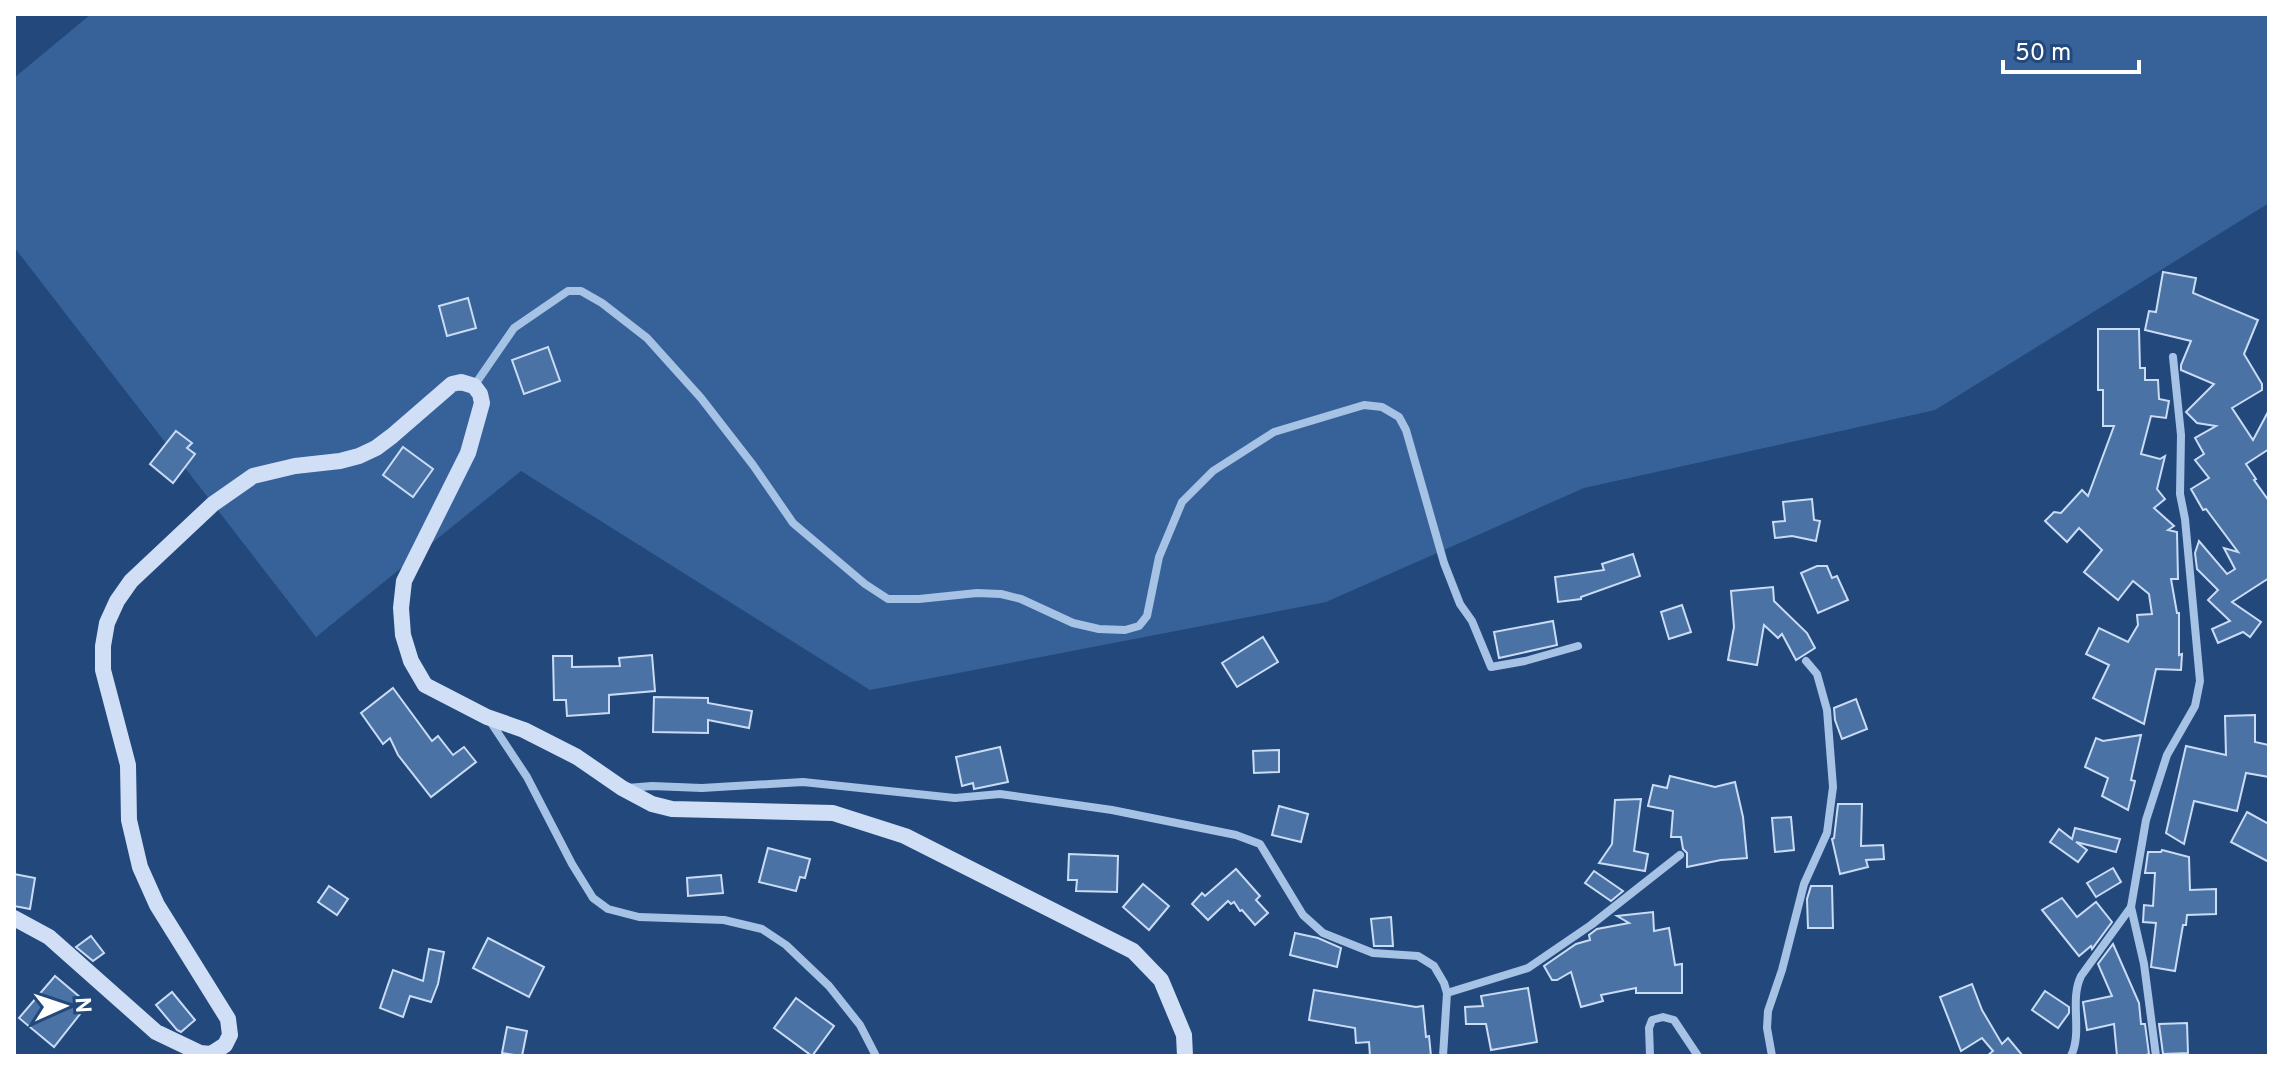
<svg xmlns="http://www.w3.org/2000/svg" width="2283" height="1070" font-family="Overpass,sans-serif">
<rect width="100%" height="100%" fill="#23487c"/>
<polygon fill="#366299" points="91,14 2269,14 2269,203 1935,410 1584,488 1326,602 870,690 521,471 316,637 14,247 14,78"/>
<g fill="#4b72a5" stroke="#c9dcf4" stroke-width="2">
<polygon points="2163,272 2196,278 2193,293 2258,320 2244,354 2262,384 2262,390 2232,408 2253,440 2269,410 2269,449 2246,464 2256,479 2254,480 2269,501 2269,578 2232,602 2261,622 2250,637 2243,632 2218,643 2212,629 2230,621 2208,600 2218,590 2197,569 2195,553 2199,541 2227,574 2235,569 2224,548 2238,552 2206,509 2203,510 2191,489 2209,478 2195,460 2204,454 2195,438 2216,426 2197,423 2186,412 2214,384 2181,370 2181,365 2191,341 2145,330 2149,311 2156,312"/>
<polygon points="468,298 476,328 447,336 439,306"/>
<polygon points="2098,329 2139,329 2140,368 2145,368 2145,380 2158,380 2159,399 2169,401 2166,418 2151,416 2141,454 2160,459 2165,456 2157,489 2165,499 2154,508 2174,526 2168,530 2177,532 2178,579 2171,579 2177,613 2179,613 2179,655 2182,654 2181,670 2156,669 2144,724 2093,698 2109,665 2086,654 2099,628 2128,642 2138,625 2137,615 2152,614 2149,594 2133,581 2118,600 2084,572 2102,550 2079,528 2067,542 2045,521 2054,512 2061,513 2082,490 2088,496 2114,426 2103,426 2103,390 2098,390"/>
<polygon points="548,347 560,381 524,394 512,360"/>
<polygon points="176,431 192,443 187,448 195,454 173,483 150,464"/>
<polygon points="403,447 433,469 413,497 383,475"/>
<polygon points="1812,499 1814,520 1820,521 1816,541 1792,536 1775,538 1773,522 1785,521 1783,502"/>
<polygon points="1633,554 1640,576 1581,597 1581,599 1558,602 1555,577 1604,570 1602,564"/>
<polygon points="1817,566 1827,566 1832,578 1837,576 1848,600 1818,613 1801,573"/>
<polygon points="1773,587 1774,601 1807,633 1815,648 1796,660 1782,634 1778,638 1764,625 1757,665 1728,660 1734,627 1731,591"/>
<polygon points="1682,605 1691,632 1669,639 1661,612"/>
<polygon points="1553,621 1557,645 1499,658 1494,632"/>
<polygon points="1263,637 1278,662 1237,687 1222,663"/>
<polygon points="652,655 655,691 609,695 609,713 567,716 566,700 554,700 553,656 572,656 572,667 620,666 619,658"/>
<polygon points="393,688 432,741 438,736 453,755 464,747 476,762 431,797 398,755 390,738 383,744 361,713"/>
<polygon points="654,697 708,698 708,703 752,711 749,728 708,720 708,733 653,732"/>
<polygon points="1856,699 1867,729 1842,739 1835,720 1834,708"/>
<polygon points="2255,715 2255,742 2269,745 2269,777 2246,773 2237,811 2194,801 2184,844 2166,833 2186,746 2226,755 2225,716"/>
<polygon points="2141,735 2131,780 2135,781 2128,810 2102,796 2108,778 2085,767 2096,738 2103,741"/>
<polygon points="1000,747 1008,782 974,789 973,783 962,786 956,757"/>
<polygon points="1279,750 1279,772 1254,773 1253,751"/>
<polygon points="1670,776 1715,787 1735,782 1743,817 1747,858 1721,860 1687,867 1687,853 1683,849 1681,837 1671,837 1673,811 1648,806 1653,785 1667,788"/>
<polygon points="1641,799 1634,851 1648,854 1645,871 1599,863 1612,844 1615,800"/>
<polygon points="1838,804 1862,804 1861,846 1883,845 1884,859 1866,860 1868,867 1840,874 1832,839 1834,838"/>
<polygon points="1279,806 1308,814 1301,842 1272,835"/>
<polygon points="2247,812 2269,824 2269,862 2231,842"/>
<polygon points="1791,817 1794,850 1775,852 1772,818"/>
<polygon points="2075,828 2120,839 2116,852 2076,842 2087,850 2078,862 2050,842 2059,829 2072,839"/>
<polygon points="768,848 810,859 805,878 800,877 796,891 759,882"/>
<polygon points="2162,850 2189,857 2190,890 2216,889 2216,914 2187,915 2186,925 2183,925 2175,971 2151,967 2156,923 2143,922 2144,905 2153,906 2155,873 2145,873 2148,852 2161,852"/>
<polygon points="1069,854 1118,856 1117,892 1076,891 1077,880 1068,880"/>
<polygon points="2113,868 2121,882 2096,897 2087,883"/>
<polygon points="1236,869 1260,896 1256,900 1268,913 1255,925 1242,910 1240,911 1234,902 1231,904 1228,901 1208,920 1192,904 1202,893 1205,896"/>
<polygon points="1594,871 1623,891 1611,901 1585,883"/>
<polygon points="14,874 35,878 30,909 14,906"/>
<polygon points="721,875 723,893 688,896 687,878"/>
<polygon points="1143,884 1169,906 1149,930 1123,907"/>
<polygon points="329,886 348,899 337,915 318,902"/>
<polygon points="1811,886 1832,886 1833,928 1808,928 1807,899"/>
<polygon points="2062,898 2077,917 2096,902 2112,922 2092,949 2091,946 2079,956 2042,910"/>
<polygon points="1653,912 1654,931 1669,928 1675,965 1682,964 1682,993 1636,993 1636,988 1601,995 1603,1001 1581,1007 1571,972 1557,980 1552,980 1544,966 1576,944 1590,940 1589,935 1597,929 1629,923 1617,916"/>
<polygon points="1391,917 1393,946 1374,946 1371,919"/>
<polygon points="1295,933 1318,938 1341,948 1337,967 1290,955"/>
<polygon points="91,936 104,953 93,961 76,947"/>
<polygon points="488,938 544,967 529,997 473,968"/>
<polygon points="2113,944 2139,1003 2141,1024 2145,1024 2149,1054 2143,1056 2117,1056 2114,1024 2087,1030 2083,1002 2112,996 2098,964"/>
<polygon points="429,949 444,952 438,984 431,1002 410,996 403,1017 380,1008 393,970 423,981"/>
<polygon points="55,976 88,1004 54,1047 19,1018"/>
<polygon points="1972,984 1982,1010 2002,1044 2008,1038 2023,1056 1987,1056 1993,1051 1982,1038 1961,1051 1940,997"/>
<polygon points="1528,988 1537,1042 1491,1050 1486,1024 1466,1024 1465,1007 1483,1006 1481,996"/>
<polygon points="1314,990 1416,1007 1423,1006 1426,1037 1429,1036 1431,1056 1370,1056 1369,1042 1356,1043 1355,1028 1309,1020"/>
<polygon points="2045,991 2069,1007 2069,1013 2058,1028 2032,1010"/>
<polygon points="172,992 195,1020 181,1032 177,1030 156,1005"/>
<polygon points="796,998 834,1026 812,1056 774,1028"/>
<polygon points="2187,1023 2188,1053 2163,1054 2159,1024"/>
<polygon points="507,1027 527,1031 522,1056 502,1053"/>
</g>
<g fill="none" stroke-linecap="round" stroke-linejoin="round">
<g stroke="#a6c2e5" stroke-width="8">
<polyline points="474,386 514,328 568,291 581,291 602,303 647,338 701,398 753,465 793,523 865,584 888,599 919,599 977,593 1001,594 1021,599 1073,623 1099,629 1125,630 1139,626 1147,616 1159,557 1182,502 1213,471 1274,432 1364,405 1382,407 1399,417 1406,430 1444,563 1460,604 1472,621 1491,667 1525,661 1578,646"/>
<polyline points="490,721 527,777 572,864 593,898 608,909 639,917 724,920 762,929 786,945 829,986 860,1025 876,1056"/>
<polyline points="627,788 652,786 702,788 803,782 955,798 1000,794 1112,810 1236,835 1260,844 1303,915 1323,933 1373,953 1418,956 1434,966 1444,983 1447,993 1443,1056"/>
<polyline points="2131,907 2144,964 2156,1056"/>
<polyline points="1447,993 1528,968 1591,925 1680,855"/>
<polyline points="1650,1056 1649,1028 1652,1020 1663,1017 1674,1020 1698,1056"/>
<polyline points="1772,1056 1767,1028 1768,1011 1782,970 1804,884 1827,833 1833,787 1827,710 1817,674 1806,661"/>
<path d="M2071 1056C2083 1031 2069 1001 2081 976L2131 907 2146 820 2167 755 2195 706 2200 681 2185 519 2180 494 2181 435 2173 357"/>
</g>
<polyline stroke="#d0dff5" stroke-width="16" points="14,918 49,937 156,1032 200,1053 211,1054 225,1045 230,1035 228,1019 157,905 140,867 129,820 128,765 103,670 103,646 107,623 117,601 131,581 213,504 253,476 295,466 340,461 359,456 376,448 392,436 452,384 461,382 474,386 480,394 482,403 468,453 404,581 401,608 403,635 411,661 425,685 487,717 524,730 577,757 622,788 652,804 672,809 833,813 905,836 1133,951 1161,980 1184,1035 1185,1056"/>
</g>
<rect width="2283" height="1070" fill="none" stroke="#ffffff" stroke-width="32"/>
<g transform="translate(64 1006) rotate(87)" stroke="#23487c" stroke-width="6" paint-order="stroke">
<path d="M0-6L14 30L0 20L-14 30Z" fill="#ffffff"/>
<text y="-12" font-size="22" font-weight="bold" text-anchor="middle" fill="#ffffff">N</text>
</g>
<path d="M2003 60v12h136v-12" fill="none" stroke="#ffffff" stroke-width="4"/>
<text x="2015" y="60" font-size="24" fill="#ffffff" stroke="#23487c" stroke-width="6" paint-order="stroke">50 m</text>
</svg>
